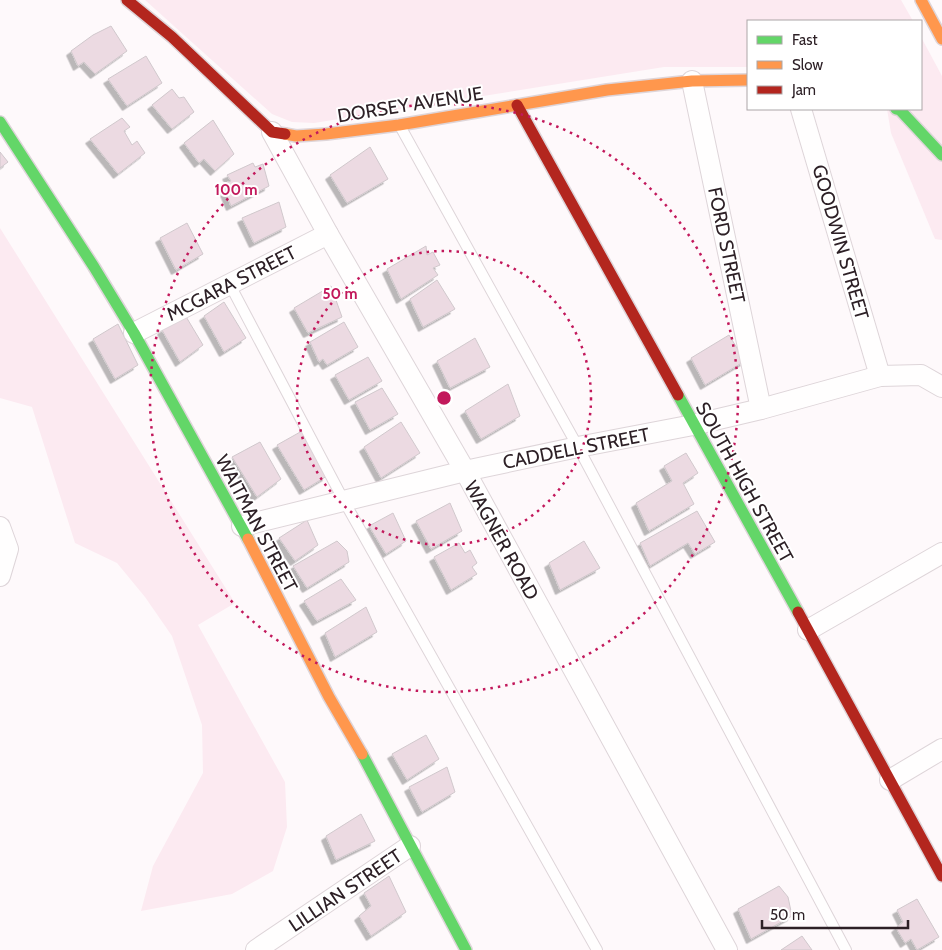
<svg xmlns="http://www.w3.org/2000/svg" width="942" height="950" font-family="Cabin,sans-serif">
<defs>
<filter id="shadow"><feDropShadow dx="-4.5" dy="4.5" stdDeviation="0" flood-color="#0004"/></filter>
</defs>
<rect width="100%" height="100%" fill="#fef9fb"/>
<g fill="#fceaf1">
<polygon points="145,0 901,0 913,21 906,21 908,19 903,21 748,21 748,67 664,67 314,123 292,122 272,114"/>
<polygon points="921,37 942,76 942,240 935,239 891,133 887,109 921,109"/>
<polygon points="0,228 235,603 198,625 285,782 287,827 273,871 232,894 141,911 153,866 203,773 202,725 172,636 145,597 117,563 75,543 32,407 0,398"/>
</g>
<g fill="#ecdae2" stroke="#d0c8cc" filter="url(#shadow)">
<polygon points="111,26 127,51 95,74 84,62 78,66 71,51 93,35"/>
<polygon points="146,56 162,83 127,106 108,79"/>
<polygon points="172,89 179,98 184,97 194,112 172,129 152,105"/>
<polygon points="122,118 130,127 124,131 132,145 137,141 145,153 118,174 90,139"/>
<polygon points="213,120 234,154 215,171 204,159 199,163 184,143"/>
<polygon points="370,147 388,179 347,203 330,175"/>
<polygon points="0,152 8,162 0,168"/>
<polygon points="253,163 255,167 263,164 269,186 231,206 222,184 231,181 227,175"/>
<polygon points="279,202 286,227 254,243 242,218"/>
<polygon points="187,223 203,254 176,270 160,238"/>
<polygon points="426,246 427,255 433,252 440,265 433,268 438,275 401,299 387,269"/>
<polygon points="437,280 455,309 423,327 410,299"/>
<polygon points="331,286 342,317 308,333 294,308"/>
<polygon points="224,302 246,338 224,352 204,316"/>
<polygon points="185,315 203,345 180,362 162,330"/>
<polygon points="344,322 358,347 327,365 323,359 319,362 310,342"/>
<polygon points="118,324 138,365 115,379 93,339"/>
<polygon points="729,335 745,361 705,385 691,358"/>
<polygon points="475,338 490,367 450,388 437,361"/>
<polygon points="368,357 382,381 349,400 335,375"/>
<polygon points="508,384 520,416 481,439 465,411"/>
<polygon points="382,388 398,414 370,430 355,402"/>
<polygon points="401,422 420,453 381,478 364,447"/>
<polygon points="302,431 327,476 304,490 277,445"/>
<polygon points="260,442 281,479 257,497 232,457"/>
<polygon points="686,453 698,473 683,483 694,504 649,531 636,503 672,481 664,466"/>
<polygon points="450,503 462,531 431,549 416,521"/>
<polygon points="697,511 715,542 695,554 688,543 650,566 640,543"/>
<polygon points="393,513 406,541 386,554 369,526"/>
<polygon points="307,520 318,545 295,561 279,538"/>
<polygon points="337,541 347,551 349,562 307,588 293,566"/>
<polygon points="584,541 600,568 560,590 549,563"/>
<polygon points="459,543 465,553 470,550 477,563 472,567 477,574 451,590 434,557"/>
<polygon points="341,579 356,600 317,621 304,601"/>
<polygon points="366,607 377,632 335,657 325,633"/>
<polygon points="426,735 439,759 407,780 392,754"/>
<polygon points="447,767 455,792 422,812 409,787"/>
<polygon points="361,814 375,841 336,860 326,836"/>
<polygon points="389,876 406,912 371,936 359,916 371,906 364,893"/>
<polygon points="779,886 788,897 792,916 751,939 738,909"/>
<polygon points="917,899 939,937 917,950 911,939 905,943 896,928 903,922 897,910"/>
<polygon points="802,936 812,950 781,950"/>
</g>
<g fill="none" stroke-linecap="round" stroke-linejoin="round">
<defs>
<g id="lane">
<polyline points="400,126 578,447 846,950"/>
<polyline points="229,283 344,501 597,950"/>
</g>
<g id="street">
<polyline points="692,81 761,409"/>
<polyline points="801,109 880,376"/>
<polyline points="272,132 328,234 465,471 727,950"/>
<polyline points="134,333 328,234"/>
<polyline points="242,526 465,471 578,447 693,425 761,409 880,376 921,375 942,387"/>
<polyline points="0,527 8,549 0,576"/>
<polyline points="808,630 942,553"/>
<polyline points="890,780 942,749"/>
<polyline points="256,950 410,846"/>
</g>
<g id="fast">
<polyline points="896,109 900,110 942,155"/>
<polyline points="0,122 94,267 134,333 248,539"/>
<polyline points="678,395 798,612"/>
<polyline points="362,754 466,950"/>
</g>
<g id="slow">
<polyline points="921,0 942,39"/>
<polyline points="285,134 296,136 326,134 399,125 607,90 692,81 748,80"/>
<polyline points="248,539 329,697 362,754"/>
</g>
<g id="jam">
<polyline points="127,0 172,37 272,132 285,134"/>
<polyline points="517,105 678,395"/>
<polyline points="798,612 942,876"/>
</g>
</defs>
<use href="#lane" stroke="#ded5d9" stroke-width="12"/>
<use href="#street" stroke="#ded5d9" stroke-width="22"/>
<use href="#fast" stroke="#ded5d9" stroke-width="14"/>
<use href="#slow" stroke="#ded5d9" stroke-width="14"/>
<use href="#jam" stroke="#ded5d9" stroke-width="14"/>
<use href="#lane" stroke="#fffefe" stroke-width="10"/>
<use href="#street" stroke="#fffefe" stroke-width="20"/>
<use href="#fast" stroke="#63d668" stroke-width="11"/>
<use href="#slow" stroke="#ff974d" stroke-width="11"/>
<use href="#jam" stroke="#b3261e" stroke-width="11"/>
</g>
<g fill="none" stroke="#c2185b" stroke-width="2.5" stroke-dasharray="2.5 5">
<circle cx="444" cy="398" r="147"/>
<circle cx="444" cy="398" r="294"/>
</g>
<g text-anchor="middle" stroke-width="4" stroke-linejoin="round" paint-order="stroke">
<g font-size="19" fill="#2d2026" stroke="#fff">
<text transform="translate(410 104) rotate(-9)" y="7">DORSEY AVENUE</text>
<text transform="translate(841 242) rotate(74)" y="7">GOODWIN STREET</text>
<text transform="translate(727 245) rotate(78)" y="7">FORD STREET</text>
<text transform="translate(231 283) rotate(-27)" y="7">MCGARA STREET</text>
<text transform="translate(576 448) rotate(-11)" y="7">CADDELL STREET</text>
<text transform="translate(745 482) rotate(61)" y="7">SOUTH HIGH STREET</text>
<text transform="translate(257 523) rotate(62)" y="7">WAITMAN STREET</text>
<text transform="translate(502 540) rotate(61)" y="7">WAGNER ROAD</text>
<text transform="translate(345 890) rotate(-34)" y="7">LILLIAN STREET</text>
</g>
</g>
<circle cx="444" cy="398" r="8" fill="#c2185b" stroke="#fff" stroke-width="2.5"/>
<g font-size="15" text-anchor="middle" font-weight="bold" fill="#c2185b" stroke="#fff" stroke-width="4" stroke-linejoin="round" paint-order="stroke">
<text x="236" y="195">100 m</text>
<text x="340" y="299">50 m</text>
</g>
<rect x="747" y="20" width="175" height="90" fill="#ffffff" stroke="#aba6a8"/>
<rect x="757" y="36" width="25" height="8" fill="#63d668" stroke="#aba6a8"/>
<text x="792" y="45" font-size="15" fill="#2d2026">Fast</text>
<rect x="757" y="61" width="25" height="8" fill="#ff974d" stroke="#aba6a8"/>
<text x="792" y="70" font-size="15" fill="#2d2026">Slow</text>
<rect x="757" y="86" width="25" height="8" fill="#b3261e" stroke="#aba6a8"/>
<text x="792" y="95" font-size="15" fill="#2d2026">Jam</text>
<path d="M762 920v8h146v-8" fill="none" stroke="#2d2026" stroke-width="2.5"/>
<text x="770" y="920" font-size="15" fill="#2d2026" stroke="#ffffff" stroke-width="4" paint-order="stroke">50 m</text>
</svg>
